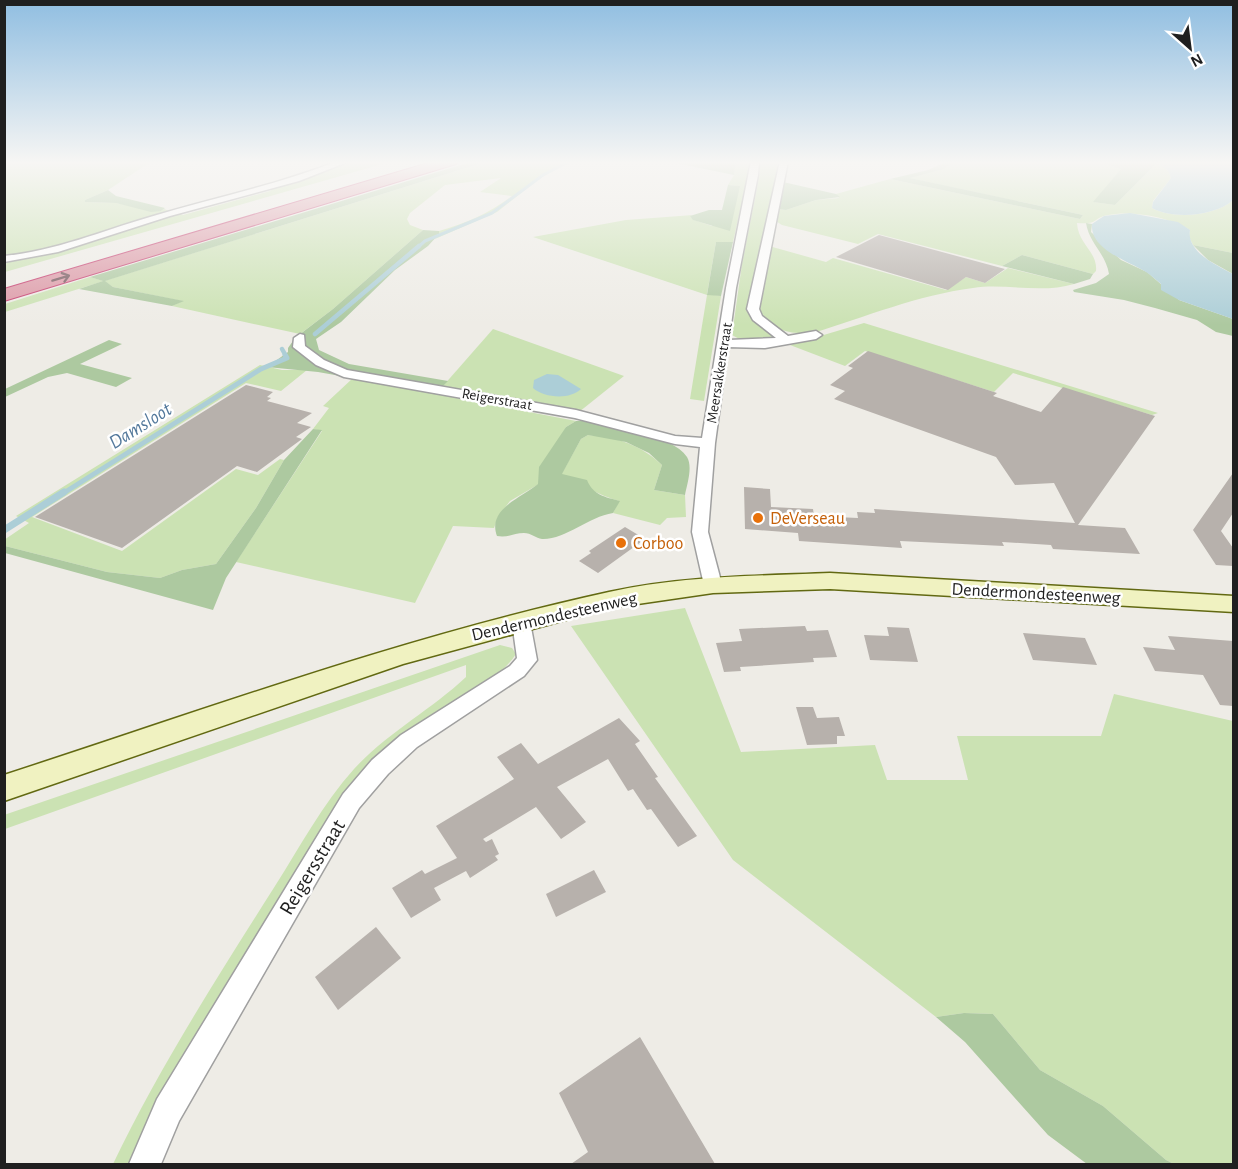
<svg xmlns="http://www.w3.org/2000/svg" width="1238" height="1169" font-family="'Alegreya Sans',sans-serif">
<rect width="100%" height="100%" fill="#eeece6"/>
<g fill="#cbe2b3">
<polygon points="5,161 152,161 108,190 85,200 85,202 116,203 161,211 164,209 172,212 31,254 5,256"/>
<polygon points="351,161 393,161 5,272 5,265 7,264 5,263 5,260 27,258 178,213 183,215 270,191 273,188"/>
<path d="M488 161H572L540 178 497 212 435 239 439 231C467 223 489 213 512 196L480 192 501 178 445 185 410 213 407 219 410 225 423 230 333 309 300 334 172 306 182 301 113 287 104 281 5 312V304L90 277 104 281Z"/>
<polygon points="736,161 749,161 750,166 733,242 716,242 707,294 721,296 704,401 690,399 707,295 533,237 626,220 693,215 690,216 694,220 712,226 740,186 728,185 734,175"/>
<polygon points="760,161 781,161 770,204 750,306 772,337 771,339 741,340 732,335 742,264 760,173"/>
<path d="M956 161 1108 163 1122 168 1094 202 1115 205 1158 162 1169 172 1171 178 1153 201 1152 208C1173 220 1216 216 1233 200V253L1193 245 1189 237 1190 230C1171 217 1131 210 1108 215 1092 218 1099 225 1077 223 1078 244 1098 252 1096 271L1093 274 1022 255 1002 266 878 234 858 244 782 225 774 220 777 209 786 210 816 200 839 198 836 194 890 179 1080 219 1083 215 909 178 944 169Z"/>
<path d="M769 246 826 262 833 258 946 290 966 277 985 283 1008 268 1074 284C1042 294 1005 283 973 288 918 295 865 317 813 333 791 335 766 330 757 307Z"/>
<polygon points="864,323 1158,413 1152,415 1013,373 994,392 865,351 845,366 790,345"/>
<polygon points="493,329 624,376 579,412 443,386"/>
<polygon points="260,365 282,370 307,370 281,391 246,383 32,517 122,551 236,469 258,475 280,459 284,460 256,508 216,564 182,570 160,578 107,572 5,546 4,540 29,523 16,516"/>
<polygon points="353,378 576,421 566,427 539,484 510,501 498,517 494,528 453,526 415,603 236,562 322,431 313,429 329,408 323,406"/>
<path d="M588 435C617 437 641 445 662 465L654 490 685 495 686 517 667 518 660 525 613 513 619 501C598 495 581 484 561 475L581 439Z"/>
<polygon points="685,608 741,752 875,745 887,780 968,780 957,736 1101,736 1114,694 1233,721 1233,1164 1174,1164 1166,1160 1103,1106 1040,1070 993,1014 964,1013 936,1017 733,860 571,626"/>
<path d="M500 645 512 648 516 654C490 694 414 715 380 753 330 809 294 878 254 942 226 989 197 1035 171 1083 156 1110 140 1136 130 1164H113C159 1068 218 976 275 886 300 847 323 803 354 769 387 733 431 710 466 677V665L5 829 4 815Z"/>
</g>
<g fill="#adc9a0">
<polygon points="474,161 488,161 105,281 113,287 184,301 172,306 79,289 103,281 90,277"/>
<polygon points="666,161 736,161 734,175"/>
<polygon points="948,161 956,161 944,169 910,178 1083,215 1080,219 890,179 928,170"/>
<polygon points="1096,161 1157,161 1158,162 1115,205 1093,202 1121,169"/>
<polygon points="783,182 836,194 840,197 816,200 786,210 777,209"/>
<polygon points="728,185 740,186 730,231 693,220 690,216 709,210 722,210"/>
<polygon points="108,190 116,196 165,208 161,211 151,212 116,203 85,202 85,200"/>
<path d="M1086 223 1092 224 1091 232 1121 260 1147 272 1179 300 1233 319V336L1216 332 1197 320 1155 308 1124 300 1074 292 1073 290 1096 283 1109 274C1106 254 1089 243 1086 223Z"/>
<polygon points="423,230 439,231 439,234 428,246 395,270 341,322 316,339 319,350 349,364 448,381 436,393 318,372 267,367 288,352 288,348 295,338 333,309"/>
<polygon points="716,242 733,242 721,296 707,295"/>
<polygon points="1193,245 1233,253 1233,274 1208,260"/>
<polygon points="1022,255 1093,274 1090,279 1074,284 1002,266"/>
<polygon points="109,340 122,344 80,364 132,378 116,387 67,373 48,377 5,397 5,389"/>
<path d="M576 421H585C611 427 672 434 687 457 693 467 687 484 685 495L654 490 662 465 649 453 626 442 588 435 581 439 562 474 587 480C593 495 605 497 620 501L613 513C588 517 565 540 542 539 536 538 531 533 524 533 514 533 508 538 497 536 487 509 521 498 538 484L539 467 566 427Z"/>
<polygon points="313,429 322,430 226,578 213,610 5,553 5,546 107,572 160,578 182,570 216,564 256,508 284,460"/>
<polygon points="964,1013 993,1014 1040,1070 1103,1106 1166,1160 1174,1164 1087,1164 1048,1135 965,1042 936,1017"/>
</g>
<g fill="#acced7">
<path d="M1157 161H1233V200C1216 216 1173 220 1152 208L1153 202 1171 178 1169 172Z"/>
<path d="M1130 213 1178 222 1190 230C1186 252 1218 266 1233 274V319L1179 300 1161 290V284C1156 280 1151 275 1146 272 1129 261 1090 250 1092 224L1104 216Z"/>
<path d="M547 374 558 375 581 389C570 400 544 398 533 388L534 380Z"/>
</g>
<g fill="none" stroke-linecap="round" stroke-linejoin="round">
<g stroke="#acced7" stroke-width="3">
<polyline points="543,175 570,161"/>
<polyline points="417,248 425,241 492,213 543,175"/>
</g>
<g stroke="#acced7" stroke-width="4.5">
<polyline points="315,334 419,246"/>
<polyline points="282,349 286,356"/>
</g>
<polyline stroke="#acced7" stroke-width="5" points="62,494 261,369 287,358 285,355"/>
<polyline stroke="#acced7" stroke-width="7" points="4,530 64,492"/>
</g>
<g fill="#b7b1ac">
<polygon points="879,235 1005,269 985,283 966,277 948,290 836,257"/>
<polygon points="868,351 997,393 993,396 1041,412 1063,387 1155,416 1078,525 1125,528 1140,554 1053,549 1051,545 1002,542 1004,546 900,541 902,548 799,541 798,533 745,529 744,487 770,489 771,507 813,509 814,516 858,518 857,512 875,513 874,509 1075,523 1054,483 1015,485 996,457 834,399 845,391 830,385 853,368 848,366"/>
<polygon points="246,385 273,392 267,397 271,398 267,401 312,413 297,423 311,427 296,437 302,439 257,472 237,466 122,548 35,517"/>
<polygon points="1233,473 1233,513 1221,531 1233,548 1233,566 1216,565 1193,530"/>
<polygon points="625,527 645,539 598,573 579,561 591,553 589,551"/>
<polygon points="805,626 807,631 828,630 837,657 813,658 814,662 740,667 741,671 724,672 716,643 742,641 739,629"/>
<polygon points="887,627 909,628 918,662 870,660 864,635 889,636"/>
<polygon points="1023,633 1085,638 1097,665 1033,660"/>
<polygon points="1168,636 1233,641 1233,706 1220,705 1203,675 1155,671 1143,647 1175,650"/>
<polygon points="796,707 813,707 817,718 839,717 845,736 837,736 837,744 807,745"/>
<polygon points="619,718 640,741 635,744 658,777 655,778 697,836 678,847 651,809 647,810 633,789 628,791 608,759 557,787 586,822 561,839 536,807 483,839 486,842 492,839 499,854 495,856 498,860 470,878 466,871 434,888 441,900 411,918 392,888 422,870 425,874 457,858 436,826 514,779 497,757 521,743 538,764"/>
<polygon points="594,870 606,892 556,917 546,894"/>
<polygon points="376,927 401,958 338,1010 315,977"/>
<polygon points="640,1037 715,1164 571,1164 588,1152 559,1093"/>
</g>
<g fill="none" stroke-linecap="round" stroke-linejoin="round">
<defs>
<g id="street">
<path d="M338 161H350L299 181 170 216 58 252 4 262V256C55 251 102 231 150 217 213 198 277 185 338 161Z"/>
<polygon points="751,161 759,161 758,175 736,288 729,340 776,338 753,320 747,309 780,161 788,161 759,309 762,316 788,336 816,331 822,335 816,339 765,348 728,347 715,443 708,532 722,585 719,589 707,589 704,585 692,532 700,447 675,444 575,418 344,377 316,365 293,347 294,338 300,334 304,335 305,346 324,360 347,370 576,410 675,436 702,438 726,288"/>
<polygon points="521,615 528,617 530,622 537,660 524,676 417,747 388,774 359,808 179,1121 161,1164 129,1164 157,1099 343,794 372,760 401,735 510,666 517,658 512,622 514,617"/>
</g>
<path id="secondary" d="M830 573 1234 596V612L830 589 713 593 610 608 403 664 4 801V775C204 710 403 637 609 592 681 576 756 576 830 573Z"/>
<polygon id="highway" points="435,161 458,161 456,164 4,301 4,289"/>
</defs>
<use href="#street" stroke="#a0a0a0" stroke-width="3"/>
<use href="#secondary" stroke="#626912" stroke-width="3"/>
<use href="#highway" stroke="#c53b6d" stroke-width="2"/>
<use href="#street" fill="#fff" fill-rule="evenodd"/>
<use href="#secondary" fill="#f0f2c1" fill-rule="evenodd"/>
<use href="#highway" fill="#dc98a6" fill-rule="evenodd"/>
</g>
<defs><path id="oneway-shaft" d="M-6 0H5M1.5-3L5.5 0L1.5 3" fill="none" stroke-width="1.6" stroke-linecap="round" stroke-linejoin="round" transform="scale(1.5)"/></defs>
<use stroke="#74555c" href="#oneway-shaft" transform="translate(61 278) rotate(-17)"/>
<linearGradient id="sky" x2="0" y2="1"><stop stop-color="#90bee1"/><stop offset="0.5" stop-color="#f7f6f4"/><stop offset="1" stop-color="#f7f6f4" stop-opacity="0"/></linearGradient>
<rect width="1238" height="325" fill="url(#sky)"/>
<g fill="#e8710a" stroke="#fff" stroke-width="2">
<circle cx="758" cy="518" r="6"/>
<circle cx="621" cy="543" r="6"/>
</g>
<g text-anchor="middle" stroke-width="5" stroke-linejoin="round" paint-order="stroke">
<g font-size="15" fill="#1f1f1f" stroke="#fff">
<text transform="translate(719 373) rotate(-81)" y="5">Meersakkerstraat</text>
<text transform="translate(497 399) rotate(10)" y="5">Reigerstraat</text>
</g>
<g font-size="18" fill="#c56008" stroke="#fff" text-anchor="start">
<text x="770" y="524">DeVerseau</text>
<text x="633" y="549">Corboo</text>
</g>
<g font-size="18" fill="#1f1f1f" stroke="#fff">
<text transform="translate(1036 593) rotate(3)" y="6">Dendermondesteenweg</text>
<text transform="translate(554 616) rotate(-13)" y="6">Dendermondesteenweg</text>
</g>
<g font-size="20" font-style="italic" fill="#54799c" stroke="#fff">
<text transform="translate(140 425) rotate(-32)" y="7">Damsloot</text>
</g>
<g font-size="21" fill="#1f1f1f" stroke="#fff">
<text transform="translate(312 867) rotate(-59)" y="7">Reigersstraat</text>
</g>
</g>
<rect width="1238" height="1169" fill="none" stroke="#1f1f1f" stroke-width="12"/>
<g transform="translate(1190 48) rotate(152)" stroke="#ffffff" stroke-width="4.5" paint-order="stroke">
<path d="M0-4.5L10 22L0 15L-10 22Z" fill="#1f1f1f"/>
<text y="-9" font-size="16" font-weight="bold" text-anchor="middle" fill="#1f1f1f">N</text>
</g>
</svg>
